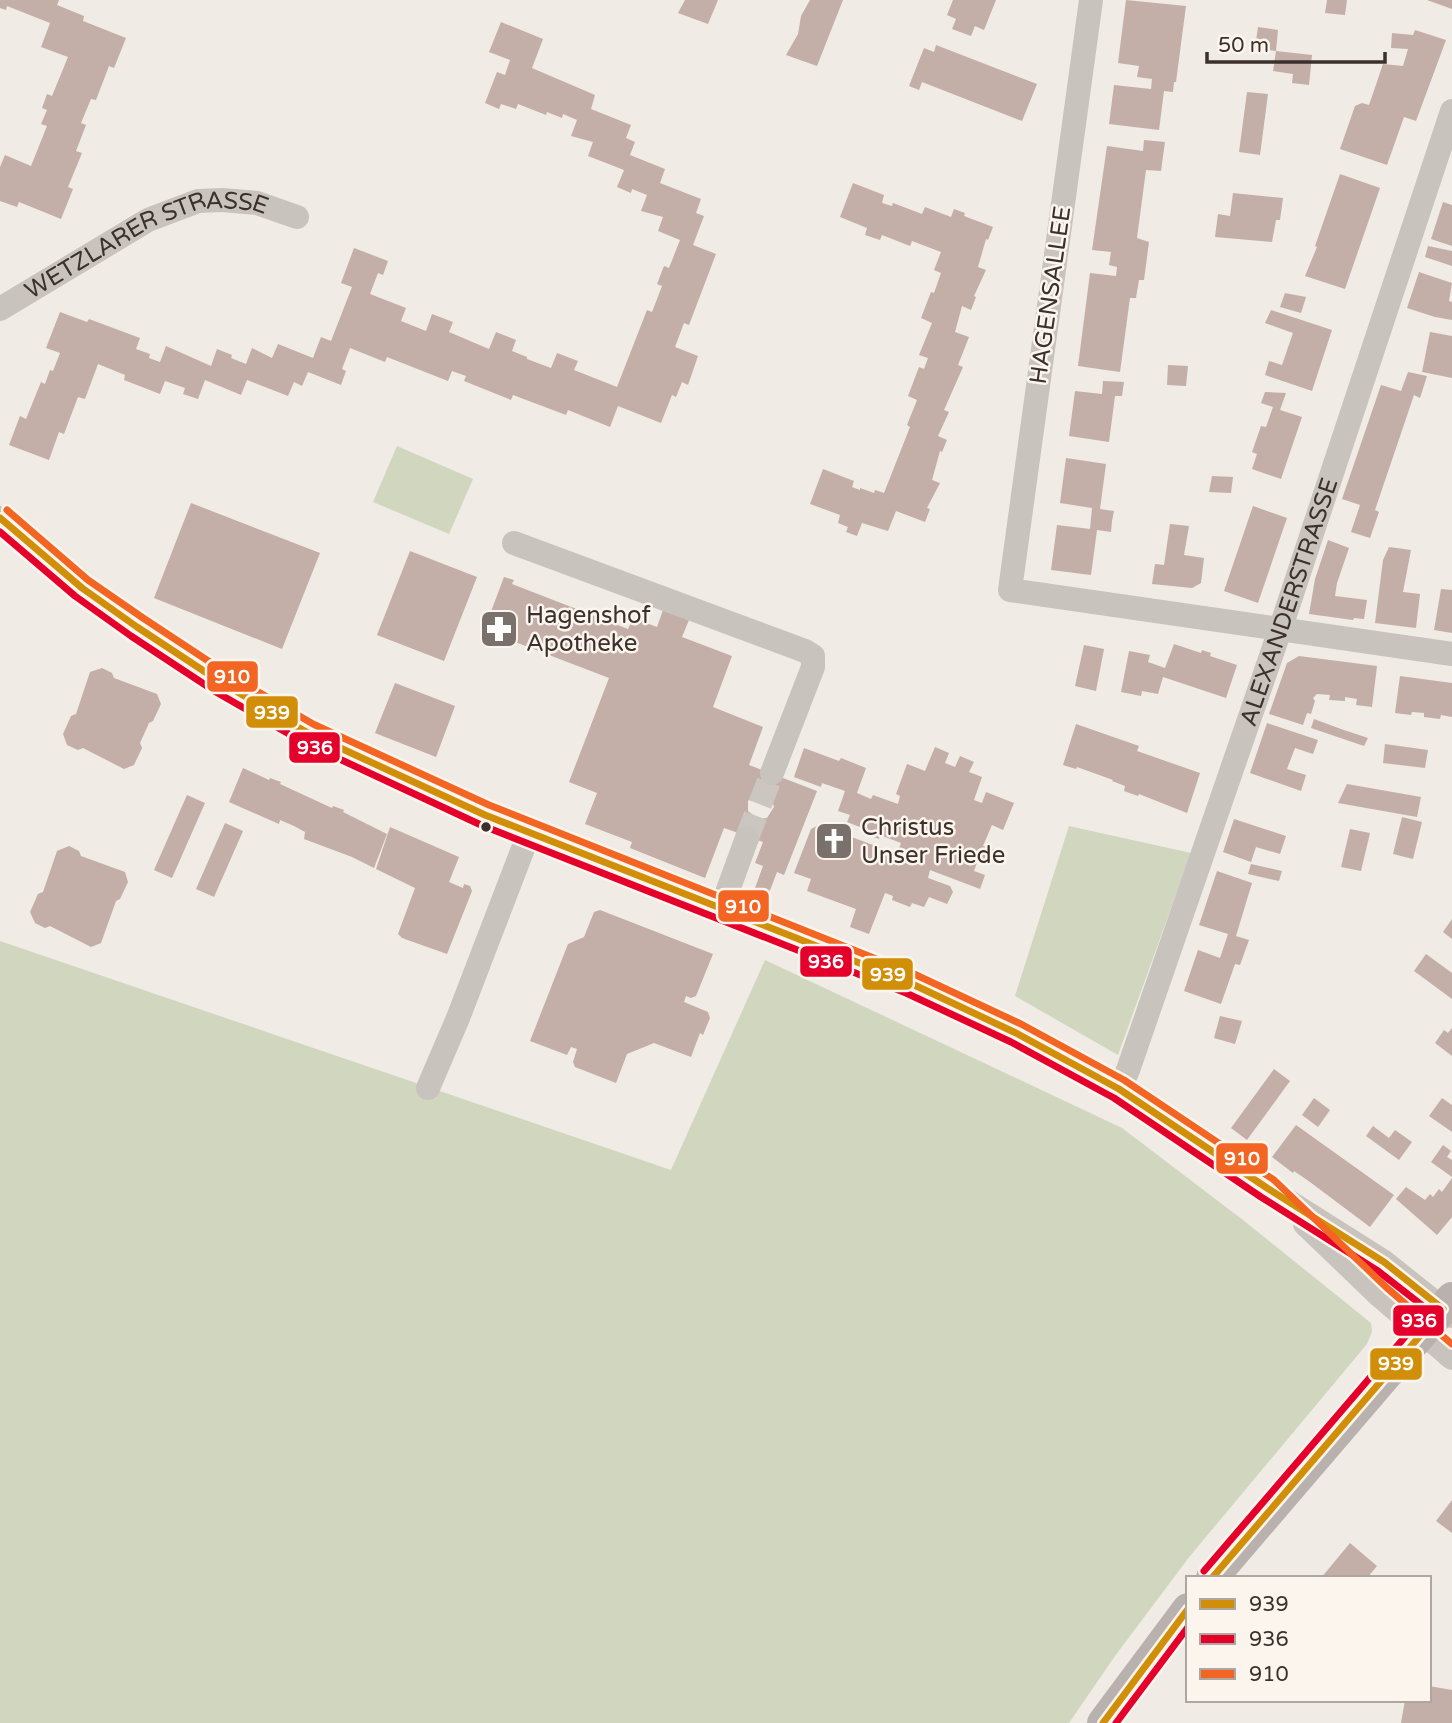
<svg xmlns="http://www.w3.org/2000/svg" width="1452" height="1723" font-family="'Varela Round',sans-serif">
<rect width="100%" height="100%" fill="#f0ebe5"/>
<g fill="#d1d6bf">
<polygon points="397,446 473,479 449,534 373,502"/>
<polygon points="1069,826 1191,853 1118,1055 1015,996"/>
<polygon points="0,941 671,1170 765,960 1122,1128 1243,1220 1371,1323 1372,1332 1367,1344 1190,1556 1115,1656 1069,1723 0,1723"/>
</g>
<g fill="#c3afa7" fill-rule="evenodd">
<polygon points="0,0 59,0 57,5 84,16 83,21 126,38 114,68 109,66 96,100 91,99 81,123 86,125 76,151 82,153 68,187 73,189 61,219 19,202 17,207 0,201 0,167 5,155 31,166 47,126 41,124 47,110 42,108 47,94 52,96 68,57 41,47 50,23 7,6 6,10 0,8"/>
<polygon points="685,0 718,0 708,24 678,13"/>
<polygon points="810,0 843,0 817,66 786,55 798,34 801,16"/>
<polygon points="953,0 996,0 984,30 975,26 971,36 952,29 956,19 947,15"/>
<polygon points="1126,0 1186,6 1176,82 1174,82 1173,92 1164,91 1159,130 1109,124 1114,85 1151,89 1152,79 1137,77 1139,66 1118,63"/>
<polygon points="1327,0 1347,0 1345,15 1325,13"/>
<polygon points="1427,0 1452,0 1452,9"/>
<polygon points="501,22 543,39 532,68 595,95 591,109 631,125 626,138 635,142 630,155 665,169 660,183 701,199 696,213 704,216 693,245 716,254 689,325 684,323 675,347 698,356 688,385 682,382 676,397 672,395 661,423 618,406 610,427 568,410 566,415 513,395 511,400 464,381 466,376 452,371 448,381 387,357 385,362 350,348 342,369 346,371 341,385 308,372 302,386 294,382 288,396 247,380 241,395 205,380 198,399 183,394 185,388 165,381 160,394 124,380 125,375 98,364 85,399 78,397 64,434 59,432 49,460 9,445 20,416 26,419 41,382 45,384 50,370 53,371 60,353 46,348 60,312 87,322 89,319 140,338 136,349 150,354 149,358 160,362 166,346 211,366 217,349 232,355 231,358 246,364 252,348 272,358 278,344 313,358 321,337 331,341 352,287 341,283 354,248 388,261 383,275 378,273 370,294 406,308 401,321 426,331 432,314 453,322 449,332 489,349 496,332 516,340 512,351 527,357 527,359 551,368 557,353 578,361 574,370 617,387 647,310 652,312 662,286 657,284 664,266 669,268 680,240 658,231 663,217 641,211 647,195 632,189 631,193 617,187 624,170 588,156 593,142 571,136 577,120 563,114 562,118 547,112 546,115 518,104 516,109 501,104 499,109 485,103 497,72 505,75 510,60 489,52"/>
<polygon points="1258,27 1278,30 1276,51 1255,48"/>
<polygon points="1415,30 1446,40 1416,121 1404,117 1387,165 1340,149 1355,106 1362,103 1369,105 1383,64 1403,66 1408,49 1391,48 1392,33 1413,35"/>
<polygon points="936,45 1037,84 1022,121 922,82 919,90 909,86 924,48 934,52"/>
<polygon points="1276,51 1312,55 1309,85 1292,83 1293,74 1273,71"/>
<polygon points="1247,92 1268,94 1260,155 1239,152"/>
<polygon points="1144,140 1165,142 1161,171 1146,170 1137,238 1149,242 1144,280 1139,280 1136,298 1130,298 1120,372 1078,366 1090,273 1116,276 1117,267 1109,265 1111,252 1092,250 1107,146 1143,151"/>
<polygon points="1340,174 1380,188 1345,289 1305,276 1317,247 1315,246"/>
<polygon points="853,183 884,195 882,203 892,206 893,203 922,214 925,207 951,217 954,209 965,213 964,216 993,227 988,240 986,239 978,267 986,270 974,296 976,297 971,310 962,306 955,332 969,337 958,365 963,367 944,410 949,412 938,436 947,440 942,452 940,451 932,480 940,483 927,508 930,509 925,522 896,511 888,531 862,523 857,536 846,532 848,527 838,523 840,515 810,504 823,469 854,481 852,487 860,490 860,488 874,493 875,490 884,493 910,427 907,425 917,400 908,396 919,367 924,369 928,358 919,355 932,323 921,318 931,292 934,293 941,273 934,270 941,252 912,241 910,246 882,235 880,240 865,235 867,228 840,217"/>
<polygon points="1233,193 1283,198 1280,220 1276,220 1272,242 1215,237 1218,214 1230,216"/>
<polygon points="1443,202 1452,205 1452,246 1431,239"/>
<polygon points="1428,246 1452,251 1452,266 1425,257"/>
<polygon points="1419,272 1452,283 1449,301 1452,302 1452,320 1435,317 1407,308"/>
<polygon points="1285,293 1306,297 1301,313 1280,307"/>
<polygon points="1271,310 1332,330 1312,391 1265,375 1269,361 1282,365 1293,333 1265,323"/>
<polygon points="1430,332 1452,336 1452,378 1422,372"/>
<polygon points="1168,365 1188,366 1186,386 1167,385"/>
<polygon points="1408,372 1427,376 1420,398 1414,395 1375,510 1379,512 1370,538 1351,532 1360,505 1342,499 1381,385 1401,391"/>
<polygon points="1103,381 1124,382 1122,396 1115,396 1109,442 1069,436 1075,391 1102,394"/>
<polygon points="1265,392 1286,393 1280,410 1302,417 1281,479 1252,469 1257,454 1252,452 1261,426 1266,427 1273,407 1261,403"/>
<polygon points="1066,458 1106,464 1100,509 1114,511 1112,521 1111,532 1097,530 1091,575 1051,570 1057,525 1090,529 1092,508 1060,503"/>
<polygon points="1212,476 1233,477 1231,493 1209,492"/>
<polygon points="191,503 320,553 282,649 154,598"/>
<polygon points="1253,506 1287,518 1258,603 1224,591"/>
<polygon points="1170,524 1189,526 1184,555 1204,558 1201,583 1192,588 1152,584 1155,564 1164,565"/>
<polygon points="1328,540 1349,548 1337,583 1335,596 1367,600 1364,619 1354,618 1353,620 1309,614 1315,579"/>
<polygon points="1389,547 1411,550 1403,592 1420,594 1416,628 1375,623 1383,560"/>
<polygon points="410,551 477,577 444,661 377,635"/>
<path d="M504 577 514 580 512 584 628 629 633 618 657 627 663 610 689 620 682 637 732 656 713 707 763 727 749 765 817 791 784 875 777 872 769 893 755 888 763 866 755 863 763 842 724 828 705 878 630 848 632 842 585 824 597 793 569 782 609 678 484 630ZM766 793 771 798 774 807 767 818 758 819 748 811V801L756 794Z"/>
<polygon points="1441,589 1452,590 1452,633 1434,630"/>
<polygon points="1174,644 1201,653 1202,650 1211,653 1210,656 1237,665 1226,698 1163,677 1158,694 1142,691 1141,696 1121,692 1129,651 1150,655 1148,662 1165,668"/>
<polygon points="1084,645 1104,649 1096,691 1075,686"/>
<polygon points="1299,656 1377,666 1372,707 1356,705 1357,699 1345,697 1345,701 1329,700 1330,695 1317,694 1313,698 1315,701 1311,714 1307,713 1303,725 1269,714 1287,663"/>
<polygon points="102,668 112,673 114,678 157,694 161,704 153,721 149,723 140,743 142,748 134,765 124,769 83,748 78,750 67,745 63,734 71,716 76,714 90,672"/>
<polygon points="1400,676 1452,683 1452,717 1441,715 1440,719 1424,717 1424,713 1412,712 1411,715 1395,713"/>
<polygon points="395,683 455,706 436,757 375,733"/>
<polygon points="1314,719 1341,729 1368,738 1364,746 1311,728"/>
<polygon points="1267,723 1318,740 1313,754 1295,748 1287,769 1306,775 1301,791 1250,773"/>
<polygon points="1076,724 1139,746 1137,751 1200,773 1187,813 1139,794 1138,796 1124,791 1125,786 1112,781 1113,780 1077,767 1076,769 1063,765"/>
<polygon points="1385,744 1428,750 1425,768 1383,763"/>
<polygon points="935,747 949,753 945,763 955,767 960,756 974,762 969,772 982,777 974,800 982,803 986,792 1014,803 1003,830 992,825 983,846 995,850 989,865 978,860 974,871 985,875 980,889 930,870 928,878 950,886 953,892 947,904 929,897 924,907 912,903 910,907 892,900 893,896 885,893 869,934 850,927 856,909 807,891 811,879 794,873 811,829 819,825 884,849 882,854 895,859 901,843 880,835 879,839 863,833 865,829 847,822 850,815 838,811 845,791 822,783 821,787 794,777 804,748 839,761 841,758 866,768 857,793 871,799 873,795 898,804 900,796 896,794 907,764 925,771"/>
<polygon points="243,768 269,780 270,778 281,782 280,784 332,808 333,806 344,810 343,812 387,834 374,868 352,857 304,839 305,832 294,826 280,820 279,824 229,802"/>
<polygon points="1347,784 1421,797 1417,817 1338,803"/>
<polygon points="187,795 205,803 172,878 154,870"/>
<polygon points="1402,817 1422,822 1413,859 1393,854"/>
<polygon points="1234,819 1286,836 1280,854 1256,847 1251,862 1223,852"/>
<polygon points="225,823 243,831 214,897 196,889"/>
<polygon points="390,827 459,857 449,882 463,888 464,884 470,886 472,891 447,954 402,938 398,934 415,888 376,869"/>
<polygon points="1350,829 1370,833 1361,871 1341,867"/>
<polygon points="69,846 79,851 81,856 125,872 128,882 120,899 116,901 101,943 91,947 50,926 45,928 35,923 30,912 38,894 43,892 57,851"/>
<polygon points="1251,864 1282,871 1279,881 1248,874"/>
<polygon points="1217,871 1252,883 1236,936 1249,940 1240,965 1235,964 1221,1004 1184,991 1198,950 1220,958 1228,934 1199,925"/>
<polygon points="600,910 713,954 696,996 691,998 686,996 684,1002 708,1012 710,1018 703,1035 700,1033 691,1057 654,1043 627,1054 616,1083 575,1067 573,1062 577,1049 571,1047 567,1055 530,1041 568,944 584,937 594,912"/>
<polygon points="1452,919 1452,939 1443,932"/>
<polygon points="1426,954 1452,973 1452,999 1414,971"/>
<polygon points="1220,1016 1242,1021 1235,1044 1214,1038"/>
<polygon points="1452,1028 1452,1056 1435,1043 1444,1030 1448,1033"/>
<polygon points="1274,1069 1290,1081 1247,1140 1231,1128"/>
<polygon points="1314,1098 1330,1110 1318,1127 1302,1115"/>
<polygon points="1442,1098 1452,1105 1452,1132 1429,1116"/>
<polygon points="1296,1125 1394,1195 1370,1227 1310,1182 1294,1171 1293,1173 1272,1157"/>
<polygon points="1373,1126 1389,1138 1395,1130 1412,1142 1399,1160 1366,1136"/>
<polygon points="1443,1145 1451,1151 1447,1157 1452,1160 1452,1177 1431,1162"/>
<polygon points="1452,1178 1452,1217 1437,1235 1396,1199 1406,1187 1425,1200 1430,1194 1433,1197 1439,1189 1442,1192"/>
<polygon points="1452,1500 1452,1533 1436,1521"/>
<polygon points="1350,1543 1377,1566 1367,1578 1321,1578"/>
<polygon points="1429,1686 1452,1690 1452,1723 1401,1723 1405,1700 1429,1700"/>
</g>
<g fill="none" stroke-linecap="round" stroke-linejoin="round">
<polyline stroke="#ccc6c0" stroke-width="24" stroke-dasharray="24 12" stroke-linecap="butt" points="747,838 772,773"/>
<g stroke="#c9c3be" stroke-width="24">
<polyline points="1091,0 1010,590 1452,654"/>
<path id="s1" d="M0 309 148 220 198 201 222 200 257 203 297 217"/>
<polyline points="0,518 82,588 137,627 222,683 308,733 485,815 910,983 1016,1033 1119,1089 1267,1188 1384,1262 1452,1316"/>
<polyline points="514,543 805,651 813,656 813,667 772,773"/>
<polyline points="721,909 747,838"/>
<polyline points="428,1088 458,1018 529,833"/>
<path id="s2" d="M1119 1089 1128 1070 1280 630 1452 111"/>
<polyline points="1305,1224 1380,1296 1452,1358"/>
</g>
<g stroke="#b8b1ad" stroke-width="32">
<polyline points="1212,1578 1452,1298"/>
<polyline points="1103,1723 1188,1609"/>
</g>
<defs>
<g id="bus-1">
<polyline points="0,518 82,588 137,627 222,683 308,733 485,815 910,983 1016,1033 1119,1089 1267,1188 1384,1262 1443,1309 1212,1578"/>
<polyline points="1103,1723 1188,1609"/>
</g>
<g id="bus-2">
<polyline points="0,532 75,596 131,636 216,692 303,742 481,825 906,993 1011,1042 1114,1098 1261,1197 1378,1271 1428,1310 1204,1571"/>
<polyline points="1116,1723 1188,1627"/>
</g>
<polyline id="bus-3" points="7,510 88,580 143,618 228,674 313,724 489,805 914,974 1021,1024 1124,1080 1274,1180 1387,1288 1452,1344"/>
</defs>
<use href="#bus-1" stroke="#fbf5ee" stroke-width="12"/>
<use href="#bus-2" stroke="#fbf5ee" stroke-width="12"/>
<use href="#bus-3" stroke="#fbf5ee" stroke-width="12"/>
<use href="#bus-1" stroke="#d18e09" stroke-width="7"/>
<use href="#bus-2" stroke="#e4002b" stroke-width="7"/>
<use href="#bus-3" stroke="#f26522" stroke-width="7"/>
</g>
<defs>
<symbol id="pharmacy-square" viewBox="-11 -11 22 22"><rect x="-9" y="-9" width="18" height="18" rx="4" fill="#7a716c" stroke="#fbf5ee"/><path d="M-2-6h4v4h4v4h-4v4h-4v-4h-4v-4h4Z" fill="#fff"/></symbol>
<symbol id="church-square" viewBox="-11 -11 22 22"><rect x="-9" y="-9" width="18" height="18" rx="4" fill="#7a716c" stroke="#fbf5ee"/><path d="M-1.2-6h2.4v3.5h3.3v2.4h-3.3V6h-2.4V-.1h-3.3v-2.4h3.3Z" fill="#fff"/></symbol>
</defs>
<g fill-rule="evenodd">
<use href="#pharmacy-square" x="477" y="607" width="44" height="44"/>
<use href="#church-square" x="812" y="819" width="44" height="44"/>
</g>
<circle fill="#3b302b" stroke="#fbf5ee" stroke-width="2.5" cx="486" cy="827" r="6"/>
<g text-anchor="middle" stroke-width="5" stroke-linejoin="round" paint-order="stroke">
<g font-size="24" fill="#3b302b" stroke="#fbf5ee">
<text dy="8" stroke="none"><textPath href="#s1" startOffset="164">WETZLARER STRASSE</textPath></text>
<text transform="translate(1050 295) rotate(-82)" y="8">HAGENSALLEE</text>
<text dy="8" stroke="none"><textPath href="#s2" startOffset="516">ALEXANDERSTRASSE</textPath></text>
</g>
<g font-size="24" fill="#3b302b" stroke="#fbf5ee" text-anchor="start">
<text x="526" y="623">Hagenshof<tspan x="526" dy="28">Apotheke</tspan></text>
<text x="861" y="835">Christus<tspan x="861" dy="28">Unser Friede</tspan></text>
</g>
</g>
<g stroke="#fbf5ee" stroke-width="2.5">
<rect x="206" y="660" width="53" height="33" rx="7" fill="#f26522"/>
<rect x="245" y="695" width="54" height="34" rx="7" fill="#d18e09"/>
<rect x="288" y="731" width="53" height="33" rx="7" fill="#e4002b"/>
<rect x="717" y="889" width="53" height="34" rx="7" fill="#f26522"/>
<rect x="799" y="945" width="54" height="33" rx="7" fill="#e4002b"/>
<rect x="861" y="957" width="53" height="34" rx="7" fill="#d18e09"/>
<rect x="1215" y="1142" width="54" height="33" rx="7" fill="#f26522"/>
<rect x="1392" y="1304" width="53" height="33" rx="7" fill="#e4002b"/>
<rect x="1369" y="1347" width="54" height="34" rx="7" fill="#d18e09"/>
</g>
<g font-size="19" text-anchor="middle" font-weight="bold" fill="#fff">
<text x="232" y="683">910</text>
<text x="272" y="719">939</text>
<text x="315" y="754">936</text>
<text x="743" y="913">910</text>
<text x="826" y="968">936</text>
<text x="888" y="981">939</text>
<text x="1242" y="1165">910</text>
<text x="1419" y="1327">936</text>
<text x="1396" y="1370">939</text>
</g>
<rect x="1186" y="1576" width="245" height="126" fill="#fbf5ee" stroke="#aea6a0" stroke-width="2"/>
<rect x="1200" y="1599" width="35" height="10" fill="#d18e09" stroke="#aea6a0" stroke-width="2"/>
<text x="1249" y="1611" font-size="21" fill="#3b302b">939</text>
<rect x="1200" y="1634" width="35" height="10" fill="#e4002b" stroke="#aea6a0" stroke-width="2"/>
<text x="1249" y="1646" font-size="21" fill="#3b302b">936</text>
<rect x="1200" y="1669" width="35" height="10" fill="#f26522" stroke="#aea6a0" stroke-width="2"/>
<text x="1249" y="1681" font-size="21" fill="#3b302b">910</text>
<path d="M1207 52v10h178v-10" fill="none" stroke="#3b302b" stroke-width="3.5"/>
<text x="1218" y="52" font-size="21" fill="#3b302b" stroke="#fbf5ee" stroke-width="5" paint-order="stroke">50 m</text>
</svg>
